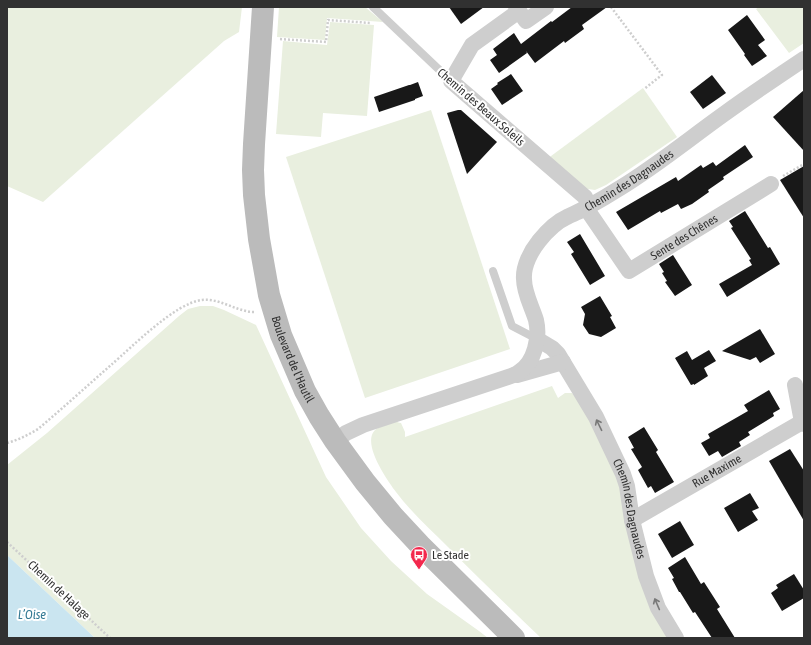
<svg xmlns="http://www.w3.org/2000/svg" width="811" height="645" font-family="'Asap Condensed',sans-serif">
<rect width="100%" height="100%" fill="#fff"/>
<g fill="#e9efdf">
<polygon points="7,7 242,7 239,32 224,41 43,202 7,186"/>
<polygon points="279,7 365,7 383,22 327,18 325,40 277,37"/>
<polygon points="759,7 804,7 804,43 789,53 756,9"/>
<polygon points="330,22 374,25 367,116 323,113 321,137 276,134 283,41 327,45"/>
<polygon points="643,88 677,137 606,185 595,190 581,188 547,159"/>
<polygon points="431,110 510,349 365,398 286,157"/>
<polygon points="200,306 213,306 224,310 256,325 326,477 361,528 391,561 427,594 479,631 488,638 95,638 7,555 7,465 47,433 179,316 188,309"/>
<path d="M552 386 558 398 565 393H572L592 419 619 477 669 638H541C510 608 478 578 448 547 430 529 411 512 396 492 387 480 358 439 378 428 381 426 392 422 395 422 397 421 399 423 401 423L405 432V437Z"/>
</g>
<polygon fill="#cae5f0" points="7,555 95,638 7,638"/>
<g fill="#181818">
<polygon points="449,7 484,7 461,24"/>
<polygon points="572,7 607,7 582,25 584,29 565,43 564,41 535,63 526,51 527,53 499,73 490,60 497,55 493,49 514,33 521,44 551,21 552,22"/>
<polygon points="747,15 765,40 758,45 767,56 752,66 744,55 745,54 728,30"/>
<polygon points="511,74 523,91 502,105 491,89 498,84 497,83"/>
<polygon points="712,75 726,93 703,109 690,92"/>
<polygon points="418,82 423,96 415,99 415,100 379,112 374,97 409,85 410,85"/>
<polygon points="804,90 804,151 773,117"/>
<polygon points="458,110 461,110 497,142 467,174 447,113"/>
<polygon points="745,145 753,157 723,177 724,179 708,190 709,192 692,204 681,209 678,204 661,213 660,211 628,230 616,212 676,177 678,181 701,165 703,168 713,162 716,166"/>
<polygon points="804,166 804,218 780,180"/>
<polygon points="745,211 768,248 770,247 780,264 727,297 719,284 752,265 749,260 751,259 731,228 733,227 729,221"/>
<polygon points="580,234 605,276 590,285 571,254 574,252 567,242"/>
<polygon points="673,255 692,285 675,296 665,282 667,281 662,273 664,272 659,264"/>
<polygon points="600,296 612,316 610,317 616,328 601,337 589,334 583,325 585,314 581,307"/>
<polygon points="760,329 775,354 760,363 756,357 750,360 722,351"/>
<polygon points="709,350 716,361 704,368 708,376 694,385 694,384 691,385 675,358 687,351 692,360"/>
<polygon points="769,390 780,409 773,413 774,416 748,432 750,435 739,442 741,446 722,457 718,451 709,456 701,443 710,438 708,434 748,411 744,405"/>
<polygon points="644,427 658,450 656,452 674,482 655,493 651,486 648,488 638,470 642,467 631,449 634,448 628,437"/>
<polygon points="790,449 804,471 804,521 769,461"/>
<polygon points="750,493 759,508 752,511 758,520 738,532 724,508"/>
<polygon points="680,521 694,545 672,558 658,534"/>
<polygon points="685,557 701,584 704,582 720,607 717,609 735,638 712,638 695,612 693,613 680,592 679,592 672,579 674,578 668,568"/>
<polygon points="794,574 804,590 804,598 782,611 771,593 778,588 776,585"/>
</g>
<g fill="none" stroke-linecap="round" stroke-linejoin="round">
<g stroke="#cecece" stroke-width="2.5" stroke-dasharray="2 2" stroke-linecap="butt">
<polyline points="611,7 662,75 644,89"/>
<polyline points="280,39 326,42 328,20 371,23"/>
<polyline points="783,176 804,164"/>
<path d="M7 443C18 440 28 435 38 429 63 408 87 386 111 365 132 347 175 303 202 300 221 298 236 312 255 312"/>
<polyline points="7,542 110,638"/>
</g>
<g stroke="#cecece" stroke-width="8">
<polyline points="373,7 451,81"/>
<polyline points="493,271 512,326 537,339"/>
</g>
<g stroke="#cecece" stroke-width="16">
<polyline points="516,7 519,11 472,45 451,81 585,197 589,206"/>
<polyline points="519,11 526,21 546,7"/>
<path id="s1" d="M586 208 629 271 771 184"/>
<path id="s2" d="M537 339 552 348 558 354 596 417 623 474 627 486 632 520 646 576 658 608 676 638"/>
<polyline points="517,375 563,362"/>
<polyline points="795,385 802,422"/>
<path id="s3" d="M335 441 346 433 363 425 511 376C514 375 517 374 519 372 535 362 540 337 536 320 532 307 524 293 524 279 523 266 531 251 539 241 547 231 556 222 567 217 573 214 580 211 586 208 597 202 609 195 620 188 656 166 689 139 724 114 750 95 777 77 804 59"/>
<path id="s4" d="M632 520 802 422 804 424"/>
</g>
<path stroke="#bbb" stroke-width="22" id="s5" d="M263 7 254 144 253 170 254 195 259 239 269 295 281 335 305 391 319 416 335 441 365 482 393 516 420 545 514 638"/>
</g>
<defs><path id="oneway-shaft" d="M-6 0H5M1.5-3L5.5 0L1.5 3" fill="none" stroke-width="1.6" stroke-linecap="round" stroke-linejoin="round"/></defs>
<g stroke="#787878">
<use href="#oneway-shaft" transform="translate(599 425) rotate(-116)"/>
<use href="#oneway-shaft" transform="translate(657 604) rotate(-113)"/>
</g>
<defs>
<symbol id="bus-pin" viewBox="-11 -11 22 30"><path d="M0 17L-7.5 6A9.5 9.5 0 1 1 7.5 6Z" fill="#f3284d" stroke="#fff"/><path d="M-5-6H5V4H4V6H2V4H-2V6H-4V4H-5ZM-3.5-4V0h7V-4ZM-3.5 1.2v1.5H-2V1.2ZM2 1.2v1.5H3.5V1.2Z" fill="#fff"/></symbol>
</defs>
<g fill-rule="evenodd">
<use href="#bus-pin" x="409" y="545" width="20" height="27"/>
</g>
<g text-anchor="middle" stroke-width="4" stroke-linejoin="round" paint-order="stroke">
<g font-size="12" fill="#313131" stroke="#fff">
<text transform="translate(481 107) rotate(41)" y="4">Chemin des Beaux Soleils</text>
<text dy="4" stroke="none"><textPath href="#s3" startOffset="449">Chemin des Dagnaudes</textPath></text>
<text dy="4" stroke="none"><textPath href="#s1" startOffset="141">Sente des Chênes</textPath></text>
<text dy="4" stroke="none"><textPath href="#s5" startOffset="358">Boulevard de l'Hautil</textPath></text>
<text dy="4" stroke="none"><textPath href="#s4" startOffset="98">Rue Maxime</textPath></text>
<text dy="4" stroke="none"><textPath href="#s2" startOffset="198">Chemin des Dagnaudes</textPath></text>
<text transform="translate(59 590) rotate(43)" y="4">Chemin de Halage</text>
</g>
<g font-size="12" fill="#313131" stroke="#fff" text-anchor="start">
<text x="432" y="559">Le Stade</text>
</g>
<g font-size="13" font-style="italic" fill="#357a94" stroke="#fff">
<text x="32" y="619">L’Oise</text>
</g>
</g>
<rect width="811" height="645" fill="none" stroke="#313131" stroke-width="16"/>
</svg>
